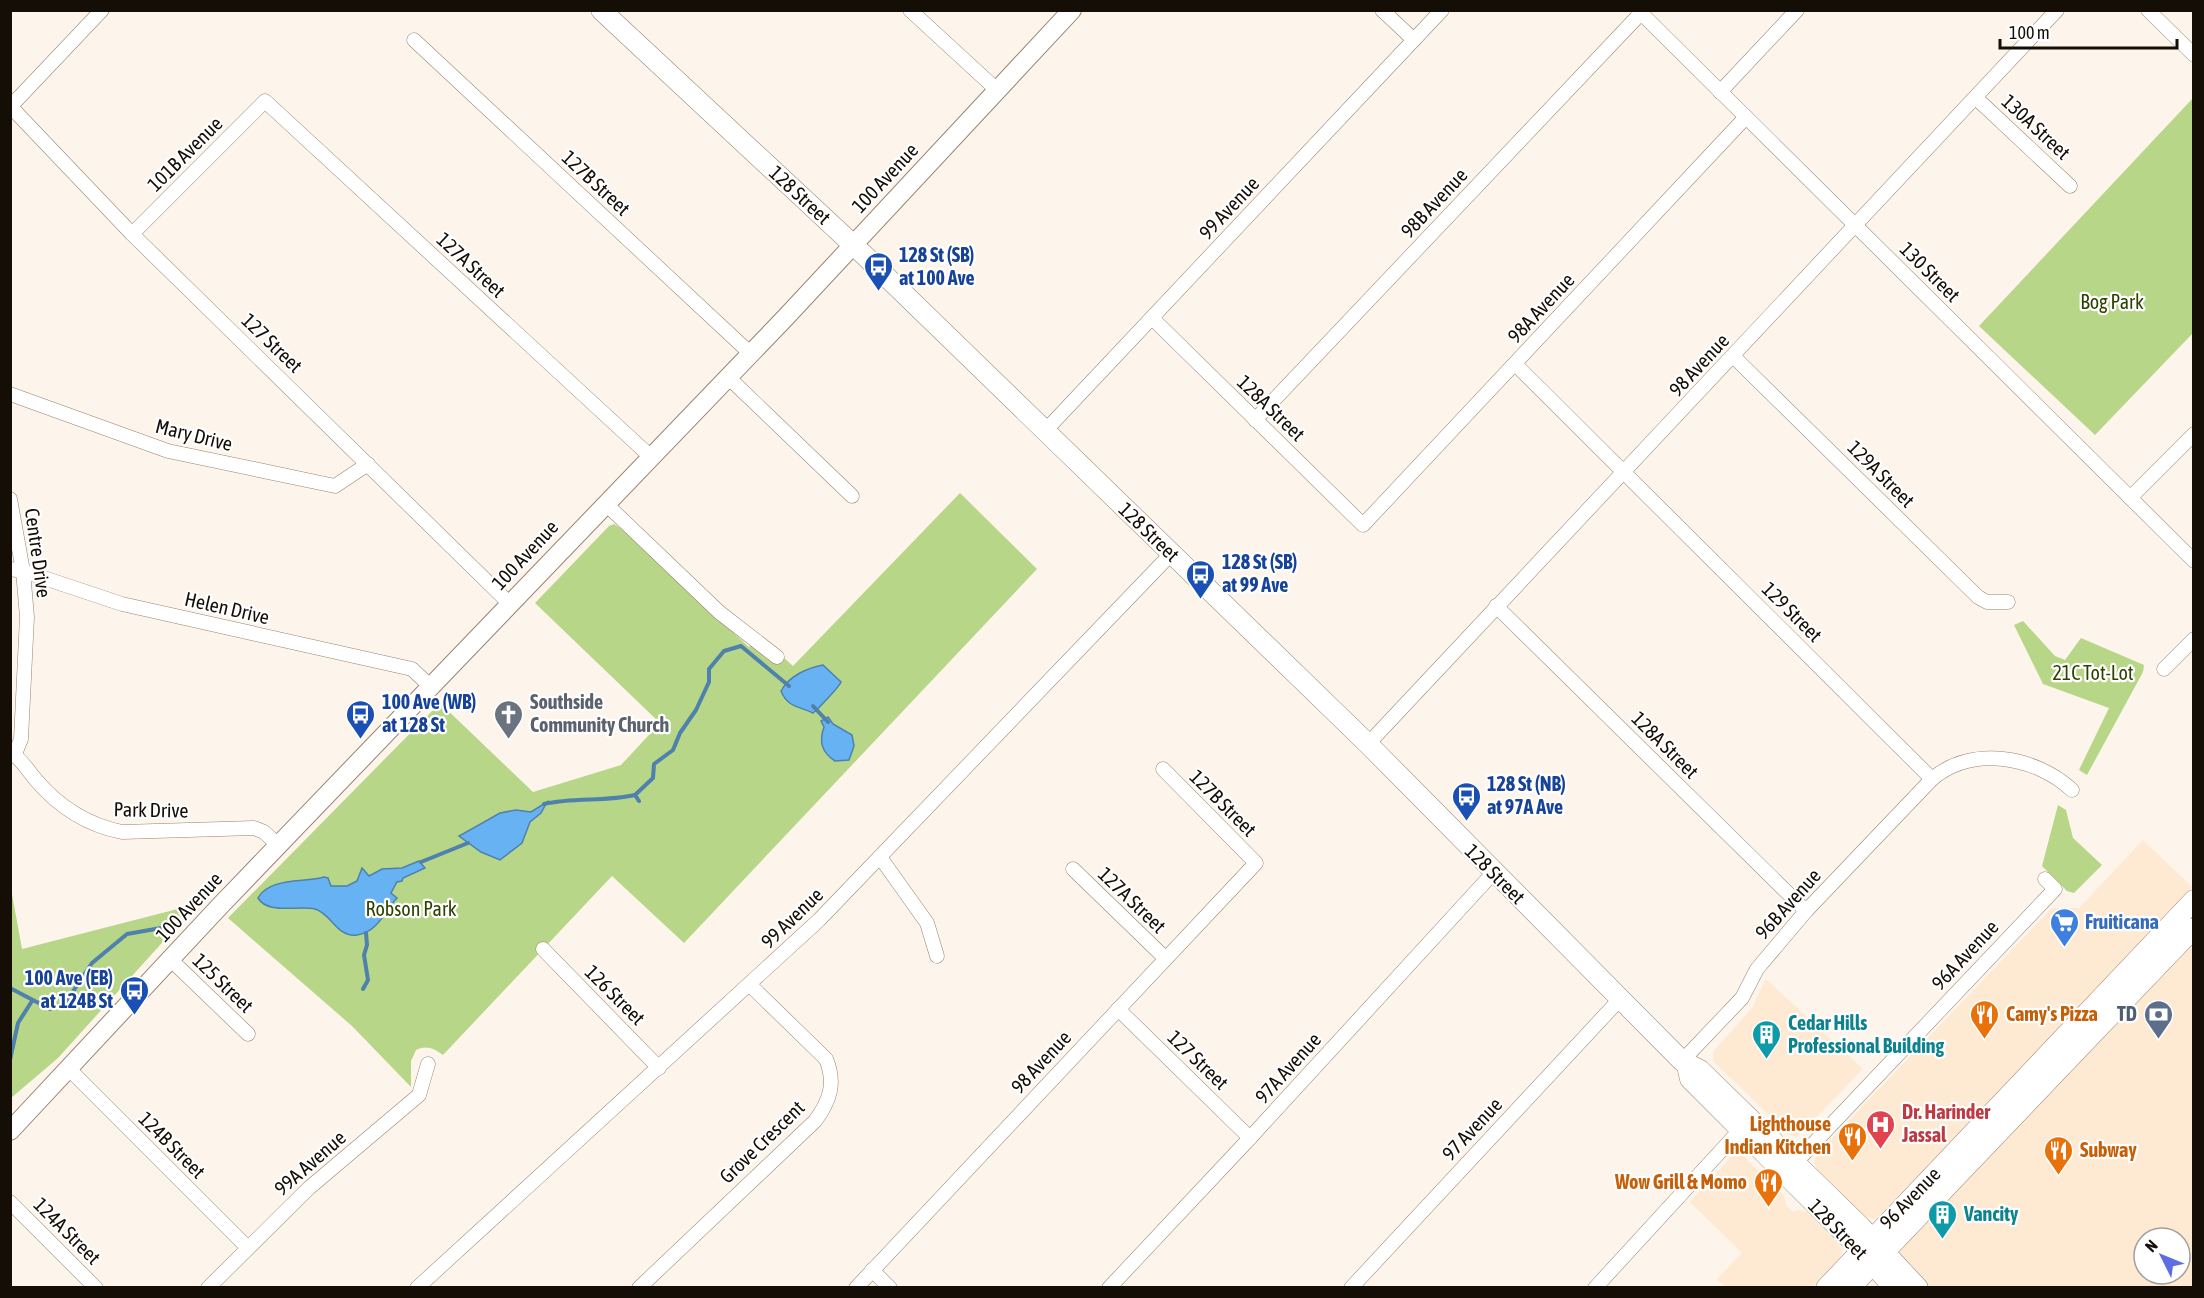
<svg xmlns="http://www.w3.org/2000/svg" width="2204" height="1298" font-family="'Asap Condensed',sans-serif">
<rect width="100%" height="100%" fill="#fdf4eb"/>
<g fill="#fee9d2" fill-rule="evenodd">
<polygon points="2143,840 2193,888 1881,1214 1874,1219 1865,1217 1818,1173 1814,1162 1818,1153 2052,908 2079,908"/>
<path d="M2193 938V1287H1930L1900 1259 1899 1251ZM2144 1238H2180V1274H2144Z"/>
<polygon points="1766,979 1863,1069 1797,1137 1790,1135 1713,1061 1713,1052 1752,1008"/>
<polygon points="1733,1155 1743,1156 1784,1195 1786,1205 1793,1212 1799,1210 1807,1212 1839,1244 1842,1251 1839,1259 1813,1287 1725,1287 1717,1279 1742,1253 1690,1202"/>
</g>
<g fill="#b8d688">
<polygon points="2193,98 2193,333 2095,435 1979,326"/>
<path d="M960 493 1037 569 684 943 612 876 443 1055C433 1048 427 1045 416 1050L411 1061V1087L352 1026 228 918 440 703 533 792 621 765 660 723 535 603 609 526 614 524 620 528 749 647 760 636 793 666Z"/>
<polygon points="2023,621 2055,656 2065,660 2081,638 2144,665 2143,672 2087,775 2079,770 2109,708 2043,684 2014,625"/>
<polygon points="2058,805 2066,810 2073,838 2102,865 2074,893 2067,891 2042,866"/>
<polygon points="10,883 22,949 197,904 58,1058 11,1098"/>
</g>
<g fill="#67b2f2" stroke="#4e81ac" stroke-width="1.5">
<path d="M823 665 841 682C839 687 819 708 813 713 799 706 788 708 781 691 789 676 807 668 823 665Z"/>
<path d="M828 717 833 724 852 735 854 746 849 760 835 761C821 752 819 741 824 727L821 721Z"/>
<polygon points="547,802 541,813 530,822 522,843 500,860 481,852 459,836 500,813 516,810 531,812"/>
<path d="M419 861 425 868 403 878 402 881 397 882 391 893 397 898C384 912 378 932 357 935 337 938 332 914 315 909 298 905 268 915 258 898 269 877 305 883 324 877L328 878 331 886H347L357 881 362 868 369 876 382 869 402 868Z"/>
</g>
<g fill="none" stroke-linecap="round" stroke-linejoin="round">
<g stroke="#4e81ac" stroke-width="4">
<polyline points="813,706 828,722"/>
<polyline points="639,801 635,795 653,778 654,764 673,750 680,733 696,710 709,682 709,669 724,651 741,646 789,686"/>
<path d="M544 804C574 797 605 802 635 795"/>
<polyline points="421,862 468,843"/>
<polyline points="10,988 50,1009 66,1002 92,963 127,934 161,928 176,922"/>
<polyline points="363,989 368,980 364,955 367,945 366,933"/>
<polyline points="10,1060 18,1023 32,1001"/>
</g>
<defs>
<g id="minor">
<polyline points="910,10 997,90"/>
<polyline points="1382,10 1414,40"/>
<polyline points="1638,10 2194,561"/>
<polyline points="2148,10 2194,55"/>
<polyline points="414,40 751,354"/>
<polyline points="1720,92 1797,10"/>
<polyline points="1976,98 2070,186"/>
<polyline points="10,106 132,234 510,604"/>
<polyline points="10,107 102,10"/>
<polyline points="132,234 265,101 651,457"/>
<polyline points="1152,318 1363,525 1746,117"/>
<polyline points="1734,357 1978,597 1987,602 2008,602"/>
<path d="M1515 364 1932 779C1972 745 2035 756 2072 790"/>
<polyline points="728,377 852,496"/>
<polyline points="10,394 168,451 335,486 368,464"/>
<polyline points="1255,420 1641,13"/>
<polyline points="1045,431 1442,10"/>
<polyline points="2130,498 2194,434"/>
<polyline points="10,499 23,571 27,617 21,739 15,754"/>
<polyline points="606,504 719,612 777,657"/>
<polyline points="10,569 23,571 122,604 412,669 431,687"/>
<polyline points="1496,606 1806,911"/>
<polyline points="2164,669 2194,639"/>
<polyline points="1368,744 2057,10"/>
<path d="M10 752C21 758 28 771 36 780 59 807 87 825 122 832L254 828 264 832 278 845"/>
<polyline points="880,857 927,923 937,956"/>
<polyline points="1073,869 1165,958"/>
<polyline points="543,949 659,1068"/>
<polyline points="171,960 248,1034"/>
<polyline points="1118,1009 1250,1138"/>
<polyline points="1682,1061 1742,998 1757,969 1806,911 1932,779"/>
<polyline points="70,1070 247,1247"/>
<polyline points="1795,1163 2055,889 2045,879"/>
<polyline points="10,1202 96,1288"/>
<polyline points="872,1270 890,1288"/>
<polyline points="208,1288 309,1188 419,1095 428,1064"/>
<polyline points="417,1288 819,920 1171,554"/>
<path d="M639 1288 815 1121C830 1101 836 1083 826 1059L750 985"/>
<polyline points="856,1288 1256,863 1163,769"/>
<polyline points="1109,1288 1250,1138 1494,872"/>
<polyline points="1351,1288 1621,998"/>
<polyline points="1595,1288 1740,1130"/>
</g>
<polyline id="tertiary" points="10,1131 219,907 786,317 1072,10"/>
<g id="secondary">
<polyline points="601,10 863,254 1368,744 1682,1061 1700,1070 1861,1227 1918,1288"/>
<polyline points="1687,1066 1690,1079 1850,1239 1894,1288"/>
<polyline points="1826,1288 2194,900"/>
<polyline points="1850,1288 2194,928"/>
</g>
</defs>
<use href="#minor" stroke="#978470" stroke-width="15"/>
<use href="#tertiary" stroke="#978470" stroke-width="20"/>
<use href="#secondary" stroke="#978470" stroke-width="21"/>
<use href="#minor" stroke="#fff" stroke-width="14"/>
<use href="#tertiary" stroke="#fff" stroke-width="18"/>
<use href="#secondary" stroke="#fff" stroke-width="20"/>
</g>
<defs>
<symbol id="bus-pin" viewBox="-11 -11 22 30"><path d="M0 17L-7.5 6A9.5 9.5 0 1 1 7.5 6Z" fill="#1a4fb4" stroke="#fff"/><path d="M-5-6H5V4H4V6H2V4H-2V6H-4V4H-5ZM-3.5-4V0h7V-4ZM-3.5 1.2v1.5H-2V1.2ZM2 1.2v1.5H3.5V1.2Z" fill="#fff"/></symbol>
<symbol id="church-pin" viewBox="-11 -11 22 30"><path d="M0 17L-7.5 6A9.5 9.5 0 1 1 7.5 6Z" fill="#6b7280" stroke="#fff"/><path d="M-1.2-6h2.4v3.5h3.3v2.4h-3.3V6h-2.4V-.1h-3.3v-2.4h3.3Z" fill="#fff"/></symbol>
<symbol id="supermarket-pin" viewBox="-11 -11 22 30"><path d="M0 17L-7.5 6A9.5 9.5 0 1 1 7.5 6Z" fill="#3f7fe0" stroke="#fff"/><path d="M-6-5.5h2.5l.6 2H6L4.5 2H-2.5L-4.4-4H-6ZM-1.5 3.2a1.3 1.3 0 1 0 .1 0ZM3 3.2a1.3 1.3 0 1 0 .1 0Z" fill="#fff"/></symbol>
<symbol id="restaurant-pin" viewBox="-11 -11 22 30"><path d="M0 17L-7.5 6A9.5 9.5 0 1 1 7.5 6Z" fill="#e8710a" stroke="#fff"/><path d="M-5-6h1v4h1v-4h1v4h1v-4h1v5L-1.5 .5V6h-2V.5L-5-1ZM5-6V6H3V1.5H1.5Q1.5-4 5-6Z" fill="#fff"/></symbol>
<symbol id="bank-pin" viewBox="-11 -11 22 30"><path d="M0 17L-7.5 6A9.5 9.5 0 1 1 7.5 6Z" fill="#5c6f8a" stroke="#fff"/><path d="M-6-4H6V4H-6ZM0-2.3a2.3 2.3 0 1 0 0 4.6a2.3 2.3 0 1 0 0-4.6Z" fill="#fff"/></symbol>
<symbol id="building-pin" viewBox="-11 -11 22 30"><path d="M0 17L-7.5 6A9.5 9.5 0 1 1 7.5 6Z" fill="#0f9aa8" stroke="#fff"/><path d="M-4-6H4V6H1V3H-1V6H-4ZM-2.5-4.3h1.7v1.8h-1.7ZM.8-4.3h1.7v1.8H.8ZM-2.5-1h1.7V.8h-1.7ZM.8-1h1.7V.8H.8Z" fill="#fff"/></symbol>
<symbol id="hospital-pin" viewBox="-11 -11 22 30"><path d="M0 17L-7.5 6A9.5 9.5 0 1 1 7.5 6Z" fill="#e0444e" stroke="#fff"/><path d="M-5-5h3v3.5h4V-5h3V5h-3V1.5h-4V5h-3Z" fill="#fff"/></symbol>
</defs>
<g fill-rule="evenodd">
<use href="#bus-pin" x="862" y="250" width="33" height="45"/>
<use href="#bus-pin" x="1184" y="558" width="33" height="45"/>
<use href="#bus-pin" x="344" y="698" width="33" height="45"/>
<use href="#church-pin" x="492" y="698" width="33" height="45"/>
<use href="#bus-pin" x="1450" y="780" width="33" height="45"/>
<use href="#supermarket-pin" x="2048" y="906" width="33" height="45"/>
<use href="#bus-pin" x="118" y="974" width="33" height="45"/>
<use href="#restaurant-pin" x="1968" y="998" width="33" height="45"/>
<use href="#bank-pin" x="2142" y="998" width="33" height="45"/>
<use href="#building-pin" x="1750" y="1018" width="33" height="45"/>
<use href="#hospital-pin" x="1864" y="1108" width="33" height="45"/>
<use href="#restaurant-pin" x="1836" y="1120" width="33" height="45"/>
<use href="#restaurant-pin" x="2042" y="1134" width="33" height="45"/>
<use href="#restaurant-pin" x="1752" y="1166" width="33" height="45"/>
<use href="#building-pin" x="1926" y="1198" width="33" height="45"/>
</g>
<g text-anchor="middle" stroke-width="4.5" stroke-linejoin="round" paint-order="stroke">
<g font-size="20" fill="#150e07" stroke="#fff">
<text transform="translate(2036 127) rotate(43)" y="7">130A Street</text>
<text transform="translate(185 154) rotate(-45)" y="7">101B Avenue</text>
<text transform="translate(885 178) rotate(-47)" y="7">100 Avenue</text>
<text transform="translate(596 183) rotate(43)" y="7">127B Street</text>
<text transform="translate(800 195) rotate(43)" y="7">128 Street</text>
<text transform="translate(1434 203) rotate(-47)" y="7">98B Avenue</text>
<text transform="translate(1229 208) rotate(-47)" y="7">99 Avenue</text>
<text transform="translate(471 265) rotate(43)" y="7">127A Street</text>
<text transform="translate(1930 272) rotate(45)" y="7">130 Street</text>
<text transform="translate(1541 308) rotate(-47)" y="7">98A Avenue</text>
<text transform="translate(272 343) rotate(44)" y="7">127 Street</text>
<text transform="translate(1699 365) rotate(-47)" y="7">98 Avenue</text>
<text transform="translate(1271 408) rotate(44)" y="7">128A Street</text>
<text transform="translate(194 435) rotate(14)" y="7">Mary Drive</text>
<text transform="translate(1881 474) rotate(45)" y="7">129A Street</text>
<text transform="translate(1149 532) rotate(44)" y="7">128 Street</text>
<text transform="translate(38 553) rotate(82)" y="7">Centre Drive</text>
<text transform="translate(525 555) rotate(-47)" y="7">100 Avenue</text>
<text transform="translate(227 608) rotate(13)" y="7">Helen Drive</text>
<text transform="translate(1792 612) rotate(45)" y="7">129 Street</text>
<text transform="translate(1665 745) rotate(45)" y="7">128A Street</text>
<text transform="translate(1223 803) rotate(45)" y="7">127B Street</text>
<text transform="translate(151 810) rotate(1)" y="7">Park Drive</text>
<text transform="translate(1495 874) rotate(45)" y="7">128 Street</text>
<text transform="translate(1132 900) rotate(44)" y="7">127A Street</text>
<text transform="translate(1788 904) rotate(-48)" y="7">96B Avenue</text>
<text transform="translate(189 907) rotate(-47)" y="7">100 Avenue</text>
<text transform="translate(792 918) rotate(-44)" y="7">99 Avenue</text>
<text transform="translate(1965 955) rotate(-47)" y="7">96A Avenue</text>
<text transform="translate(223 983) rotate(44)" y="7">125 Street</text>
<text transform="translate(615 995) rotate(45)" y="7">126 Street</text>
<text transform="translate(1198 1060) rotate(44)" y="7">127 Street</text>
<text transform="translate(1041 1062) rotate(-47)" y="7">98 Avenue</text>
<text transform="translate(1288 1068) rotate(-48)" y="7">97A Avenue</text>
<text transform="translate(1472 1129) rotate(-47)" y="7">97 Avenue</text>
<text transform="translate(762 1142) rotate(-44)" y="7">Grove Crescent</text>
<text transform="translate(172 1145) rotate(45)" y="7">124B Street</text>
<text transform="translate(310 1163) rotate(-41)" y="7">99A Avenue</text>
<text transform="translate(1910 1198) rotate(-46)" y="7">96 Avenue</text>
<text transform="translate(1838 1229) rotate(46)" y="7">128 Street</text>
<text transform="translate(67 1231) rotate(45)" y="7">124A Street</text>
</g>
<g font-size="20" font-weight="bold" fill="#164399" stroke="#fff" text-anchor="start">
<text x="899" y="262">128 St (SB)<tspan x="899" dy="23">at 100 Ave</tspan></text>
<text x="1222" y="569">128 St (SB)<tspan x="1222" dy="23">at 99 Ave</tspan></text>
<text x="382" y="709">100 Ave (WB)<tspan x="382" dy="23">at 128 St</tspan></text>
<text x="1487" y="791">128 St (NB)<tspan x="1487" dy="23">at 97A Ave</tspan></text>
<text x="113" y="985" text-anchor="end">100 Ave (EB)<tspan x="113" dy="23">at 124B St</tspan></text>
</g>
<g font-size="20" fill="#2d4100" stroke="#fff">
<text x="2112" y="309">Bog Park</text>
<text x="2093" y="680">21C Tot-Lot</text>
<text x="411" y="916">Robson Park</text>
</g>
<g font-size="20" font-weight="bold" fill="#5b616d" stroke="#fff" text-anchor="start">
<text x="530" y="709">Southside<tspan x="530" dy="23">Community Church</tspan></text>
</g>
<g font-size="20" font-weight="bold" fill="#366cbe" stroke="#fff" text-anchor="start">
<text x="2085" y="929">Fruiticana</text>
</g>
<g font-size="20" font-weight="bold" fill="#c56008" stroke="#fff" text-anchor="start">
<text x="2006" y="1021">Camy's Pizza</text>
<text x="1831" y="1131" text-anchor="end">Lighthouse<tspan x="1831" dy="23">Indian Kitchen</tspan></text>
<text x="2080" y="1157">Subway</text>
<text x="1747" y="1189" text-anchor="end">Wow Grill &amp; Momo</text>
</g>
<g font-size="20" font-weight="bold" fill="#4e5e75" stroke="#fff" text-anchor="end">
<text x="2137" y="1021">TD</text>
</g>
<g font-size="20" font-weight="bold" fill="#0d838f" stroke="#fff" text-anchor="start">
<text x="1788" y="1030">Cedar Hills<tspan x="1788" dy="23">Professional Building</tspan></text>
<text x="1964" y="1221">Vancity</text>
</g>
<g font-size="20" font-weight="bold" fill="#be3a42" stroke="#fff" text-anchor="start">
<text x="1902" y="1119">Dr. Harinder<tspan x="1902" dy="23">Jassal</tspan></text>
</g>
</g>
<rect width="2204" height="1298" fill="none" stroke="#150e07" stroke-width="24"/>
<g transform="translate(2162 1256) rotate(313)"><circle r="28" fill="#ffffff" stroke="#a19f9c" stroke-width="1.5"/>
<path d="M0-4.5L10 22L0 15L-10 22Z" fill="#5d6ee5"/>
<text y="-9" font-size="16" font-weight="bold" text-anchor="middle" fill="#150e07">N</text>
</g>
<path d="M2000 39v9h177v-9" fill="none" stroke="#150e07" stroke-width="3"/>
<text x="2009" y="39" font-size="18" fill="#150e07" stroke="#ffffff" stroke-width="4.5" paint-order="stroke">100 m</text>
</svg>
